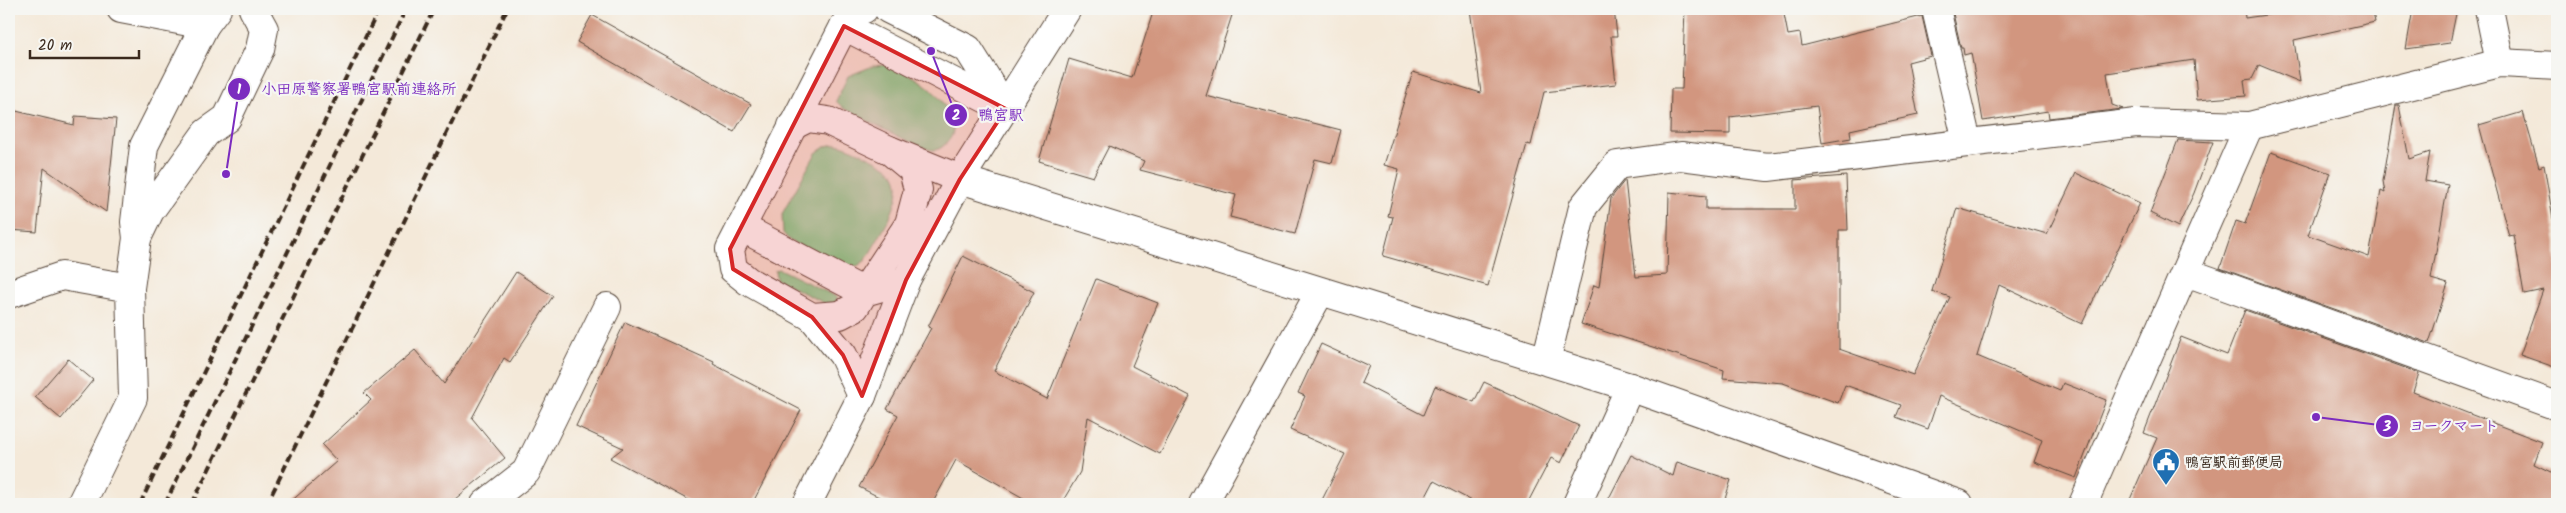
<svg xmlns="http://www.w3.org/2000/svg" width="2566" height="513" font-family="Kalam,'Klee One',sans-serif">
<rect width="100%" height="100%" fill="#f6f6f2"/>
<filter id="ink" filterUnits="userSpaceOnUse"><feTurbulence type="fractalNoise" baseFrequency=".02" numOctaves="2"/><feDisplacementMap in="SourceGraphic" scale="10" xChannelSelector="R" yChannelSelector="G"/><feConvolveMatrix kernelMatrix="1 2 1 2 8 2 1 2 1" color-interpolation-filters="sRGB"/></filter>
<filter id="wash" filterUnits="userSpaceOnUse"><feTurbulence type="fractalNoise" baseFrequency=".0096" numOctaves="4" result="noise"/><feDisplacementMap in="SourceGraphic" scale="20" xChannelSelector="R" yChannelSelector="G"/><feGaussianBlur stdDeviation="1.12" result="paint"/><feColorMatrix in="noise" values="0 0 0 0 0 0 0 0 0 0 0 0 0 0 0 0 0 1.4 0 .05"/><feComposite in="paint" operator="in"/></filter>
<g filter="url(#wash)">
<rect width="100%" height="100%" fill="#f4e9d9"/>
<g fill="#86d595" stroke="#60805a">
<path d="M886 65C914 73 941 91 951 119 954 127 954 134 949 140 945 145 940 150 933 150 922 150 858 116 843 108L836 101 848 76 873 66Z"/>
<path d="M837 144C850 147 861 153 873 159 880 163 891 168 895 175 908 197 877 239 866 260L859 265 848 269 790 241 783 233 782 214 816 153 826 146Z"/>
<polygon points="779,269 837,297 837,301 833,304 824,303 776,279 775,270"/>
</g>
<g id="blocks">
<g fill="#d2967f">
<polygon points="1154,9 1234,9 1206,96 1341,130 1332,163 1315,159 1295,234 1230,217 1236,195 1140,170 1144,161 1109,146 1093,177 1039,161 1069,59 1132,78"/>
<polygon points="1470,9 1614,9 1617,36 1611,36 1616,84 1544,92 1531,145 1527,144 1488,286 1383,256 1393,217 1388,216 1399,169 1384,165 1413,72 1481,93"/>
<polygon points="1685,9 1783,9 1788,35 1800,33 1802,46 1922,16 1931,56 1908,62 1918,115 1850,130 1851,138 1822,143 1817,106 1730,117 1730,134 1670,133 1671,89 1682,89"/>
<polygon points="1952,9 2244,9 2245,18 2309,9 2372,9 2375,22 2294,40 2300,82 2259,65 2252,79 2244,80 2246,96 2197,100 2194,60 2107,73 2112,105 2123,109 2049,118 2048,111 1983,121 1971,53 1964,55 1963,48 1961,48"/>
<polygon points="2413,9 2457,9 2450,43 2406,49"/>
<polygon points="592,15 751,104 734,132 577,42"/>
<polygon points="2396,105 2399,105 2409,159 2430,152 2425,181 2448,185 2431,279 2448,284 2429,343 2220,268 2236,221 2245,224 2271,152 2330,173 2308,235 2369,257 2381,191 2385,193 2383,181"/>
<polygon points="16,111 74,125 75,116 116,119 106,212 44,168 37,232 9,230 9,143"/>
<polygon points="2523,112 2539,167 2544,165 2557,242 2557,368 2520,355 2543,290 2524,294 2514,235 2509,236 2479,125"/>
<polygon points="2178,140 2213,142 2194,193 2178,227 2150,213"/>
<polygon points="2076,173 2140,203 2082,324 1999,285 1977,356 2060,391 2063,383 2106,400 2076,478 2034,462 2042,440 1939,396 1928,429 1896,417 1901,405 1845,385 1838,403 1783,383 1723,378 1724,370 1581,324 1594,285 1599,287 1611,198 1625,180 1636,277 1667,275 1669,192 1706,196 1706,209 1795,209 1795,180 1846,176 1848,230 1839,230 1839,349 1913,375 1950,297 1932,291 1957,208 2047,234"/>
<polygon points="963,256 1034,292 994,371 1047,399 1096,279 1158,303 1132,366 1190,396 1160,454 1088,417 1080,472 1061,504 1034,504 956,460 932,504 893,504 859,487 898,415 887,409 931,328 928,327"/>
<polygon points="516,272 553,296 510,362 504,358 472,418 505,458 449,504 288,504 337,461 322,445 371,400 364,393 415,350 444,384"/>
<polygon points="2245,310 2419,373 2413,392 2542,442 2534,464 2557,475 2557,504 2128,504 2157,438 2144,433 2181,337 2227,355"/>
<polygon points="625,322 714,362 713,364 801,410 752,504 696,504 610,458 623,448 576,426"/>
<polygon points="1321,344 1369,366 1361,383 1423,415 1435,386 1474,402 1484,382 1579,426 1561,463 1551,458 1527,504 1478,504 1434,481 1422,504 1320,504 1345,454 1290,430 1305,396 1298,393"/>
<polygon points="68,359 93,380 61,419 35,397"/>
<polygon points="1631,455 1673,476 1677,462 1731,480 1724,502 1729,504 1606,504"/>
</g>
</g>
</g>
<g filter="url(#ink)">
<use href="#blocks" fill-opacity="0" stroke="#57473a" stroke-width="1"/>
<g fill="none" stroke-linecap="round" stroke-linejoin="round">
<defs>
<g id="minor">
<polyline points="121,9 205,25"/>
<polyline points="864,9 860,10 844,26 730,249 733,269 748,281 812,317 840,315 855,307 864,292 906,280 960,179 1067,9"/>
<polyline points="888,9 968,49 1005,108"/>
<polyline points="1936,9 1967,142"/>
<polyline points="2489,9 2500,63"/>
<polyline points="844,26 1006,109"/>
<polyline points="889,150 960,179 1630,387 1959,504"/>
<polyline points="741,227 864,292 909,224 918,190 913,170 889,150 828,121 808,118 792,126"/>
<polyline points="2186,272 2557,406"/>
<polyline points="9,294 62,276 130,288"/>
<polyline points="812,317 843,355 862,396"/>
<polyline points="1546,361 1583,207 1617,165 1681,156 1768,167 2136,123 2249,126 2500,63 2557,66"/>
<polyline points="485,504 526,472 607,307"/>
<polyline points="807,504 862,396 906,280"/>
<polyline points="1203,504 1320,292"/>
<polyline points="1577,504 1630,387"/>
<polyline points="2083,504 2249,126"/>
</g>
<g id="major">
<polyline points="217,9 205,25 144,146 135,222 137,238 150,211 206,133 227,118 260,49 264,29 253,9"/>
<polyline points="81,504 133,398 130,288 137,238"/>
</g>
</defs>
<use href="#minor" stroke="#57473a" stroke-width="30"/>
<use href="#major" stroke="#57473a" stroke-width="30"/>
<use href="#minor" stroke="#fff" stroke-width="28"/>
<use href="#major" stroke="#fff" stroke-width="28"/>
<g stroke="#3b2a1e" stroke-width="4" stroke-dasharray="8 4" stroke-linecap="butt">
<polyline points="140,504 379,9"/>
<polyline points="165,504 406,9"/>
<polyline points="192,504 434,9"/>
<polyline points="267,504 507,9"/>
</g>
</g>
</g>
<path fill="#d62828" fill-opacity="0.2" stroke="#d62828" stroke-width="4" stroke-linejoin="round" d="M844 26 1006 109 960 179 906 280 862 396 843 355 812 317 733 269 730 249Z"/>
<defs>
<symbol id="civic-pin" viewBox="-11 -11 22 30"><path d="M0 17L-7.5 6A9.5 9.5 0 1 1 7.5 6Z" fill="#1f6fb2" stroke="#f6f6f2"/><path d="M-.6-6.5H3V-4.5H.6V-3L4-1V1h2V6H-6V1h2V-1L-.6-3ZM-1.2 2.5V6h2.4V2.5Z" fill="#fff"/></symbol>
</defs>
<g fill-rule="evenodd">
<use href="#civic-pin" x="2150" y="446" width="32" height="43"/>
</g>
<g text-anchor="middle" stroke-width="4.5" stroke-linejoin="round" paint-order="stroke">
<g font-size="14" font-weight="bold" fill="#3b2a1e" stroke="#f6f6f2" text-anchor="start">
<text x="2185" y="467">鴨宮駅前郵便局</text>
</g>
</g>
<path fill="none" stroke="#7b2cbf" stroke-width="2" d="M226 174L239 89M931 51L956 115M2316 417L2387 426"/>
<g fill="#7b2cbf" stroke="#f6f6f2" stroke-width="2">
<circle cx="226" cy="174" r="5"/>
<circle cx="931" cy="51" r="5"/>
<circle cx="2316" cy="417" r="5"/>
<circle cx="239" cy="89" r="12"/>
<circle cx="956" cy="115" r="12"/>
<circle cx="2387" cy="426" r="12"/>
</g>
<g font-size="15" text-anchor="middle" font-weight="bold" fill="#fff">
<text x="239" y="94">1</text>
<text x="956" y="120">2</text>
<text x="2387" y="431">3</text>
</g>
<g font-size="15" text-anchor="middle" font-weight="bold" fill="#7b2cbf" stroke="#f6f6f2" stroke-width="4.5" stroke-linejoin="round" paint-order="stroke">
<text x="359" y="94">小田原警察署鴨宮駅前連絡所</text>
<text x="1001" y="120">鴨宮駅</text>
<text x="2454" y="431">ヨークマート</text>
</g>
<rect width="2566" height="513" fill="none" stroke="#f6f6f2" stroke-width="30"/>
<path d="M30 50v8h109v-8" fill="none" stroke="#3b2a1e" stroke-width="2.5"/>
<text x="38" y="50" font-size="15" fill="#3b2a1e" stroke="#f6f6f2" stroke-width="4" paint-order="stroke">20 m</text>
</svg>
